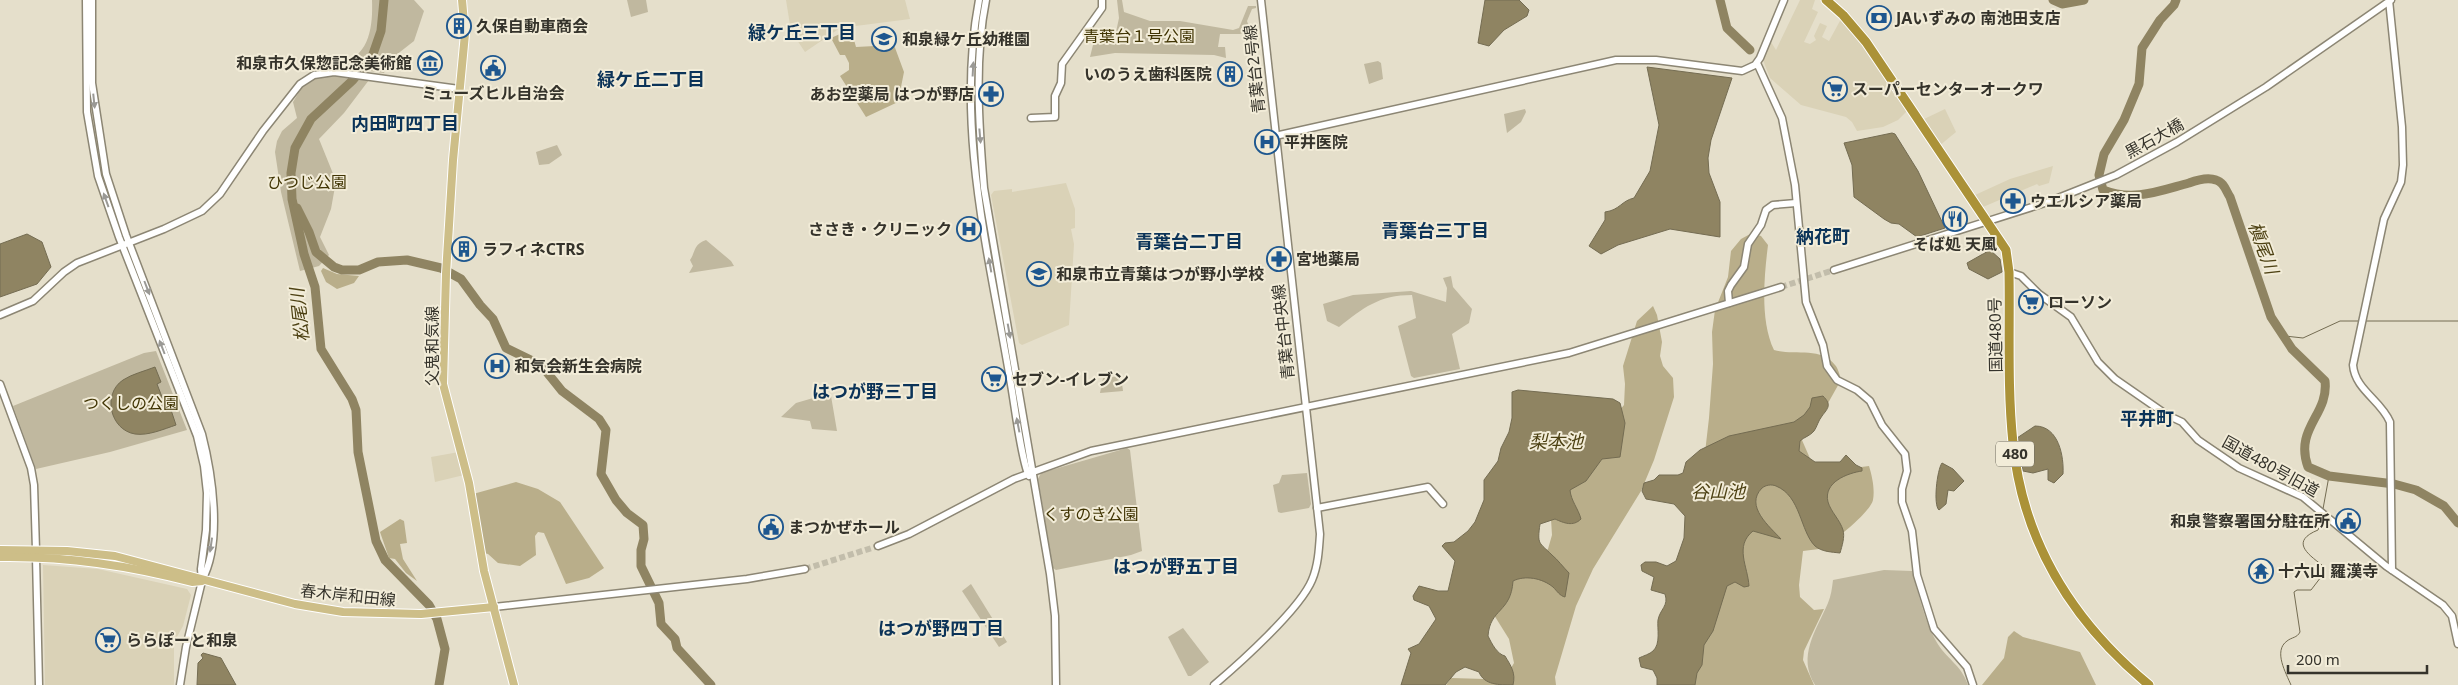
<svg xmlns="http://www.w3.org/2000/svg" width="2458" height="685" font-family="'Noto Sans','Noto Sans JP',sans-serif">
<rect width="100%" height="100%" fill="#e5dfcb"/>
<g fill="#dad2b7">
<polygon points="786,0 905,0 910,19 840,28 805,52 791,31"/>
<polygon points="1800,0 1815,0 1812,9 1818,12 1804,42 1810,44 1816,40 1814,36 1820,23 1827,26 1822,37 1829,41 1841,19 1861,42 1907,111 1898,120 1883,127 1857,131 1852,122 1846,117 1801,105 1770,78 1763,60 1771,42 1776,50"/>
<polygon points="1945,109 1956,132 1939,146 1922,120"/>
<polygon points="2053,166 2049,183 2039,186 2037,184 1983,207 1975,195 2010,179"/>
<polygon points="1066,183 1075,209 1075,228 1071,229 1074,244 1069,325 1022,345 1019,343 991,195 994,191 1012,189 1012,192"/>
<polygon points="459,452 464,475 435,482 431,457"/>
<polygon points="43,565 98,569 187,589 191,595 183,626 174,642 174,685 45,685"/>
</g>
<g fill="#c0b89f">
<path d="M372 0H414L424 11 414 41 391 59 384 73 341 67 343 62C370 55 373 25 372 0Z"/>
<polygon points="627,0 646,0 648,12 631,17"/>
<polygon points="1117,0 1122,0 1124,12 1150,21 1180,21 1233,30 1239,28 1248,6 1256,6 1256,8 1252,9 1247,21 1250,30 1240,34 1220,34 1218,47 1225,47 1226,58 1214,55 1115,53 1090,57 1095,37 1116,32 1119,18"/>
<polygon points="1378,61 1381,63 1383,79 1369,84 1364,64"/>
<polygon points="327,75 369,80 344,113 319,139 336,181 331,209 320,237 329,255 319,266 300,271 281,192 275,152 277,141 282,131 297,118 293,102 305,82"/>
<polygon points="1525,109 1526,112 1521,122 1507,133 1504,114"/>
<polygon points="557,145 562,155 549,164 539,165 536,152"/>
<path d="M706 240 731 261 734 266 689 273 693 266 690 260C696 251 693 245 706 240Z"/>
<path d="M1451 276 1453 287 1472 309 1469 323 1452 334 1460 369 1414 378 1411 376 1398 326 1416 318 1412 295C1379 295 1363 308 1339 327L1327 321 1323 304 1353 295 1411 291 1446 302 1447 288 1443 278Z"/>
<polygon points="156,351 187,430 110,452 36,469 13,406 144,353"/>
<polygon points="1121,376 1123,391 1100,393 1103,378"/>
<polygon points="827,394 831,396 837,431 812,429 810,421 781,417 796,403"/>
<polygon points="1127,448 1130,450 1142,551 1131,555 1056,570 1053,568 1038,479 1041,473"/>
<polygon points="1307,473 1311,504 1309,508 1281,513 1278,512 1273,485 1279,483 1282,475"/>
<path d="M1884 570 1912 571C1919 594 1924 620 1936 641 1946 659 1961 664 1968 685H1815C1797 656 1816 631 1828 603 1831 596 1832 588 1833 580Z"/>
<polygon points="971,584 1007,642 999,647 962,591"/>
<polygon points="1183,628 1209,662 1191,676 1188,676 1168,637"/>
</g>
<g fill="#b9ae8a">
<polygon points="851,29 856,47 894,45 904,72 898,102 866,117 840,76 849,70 849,63 845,55 840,55 831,38"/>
<path d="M1752 233 1761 236 1768 245C1764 277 1760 321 1774 350 1793 356 1821 346 1835 365 1838 368 1840 376 1841 380L1823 412 1798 431 1812 463 1854 468 1869 466C1872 476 1875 489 1873 500 1870 513 1831 544 1819 549 1814 550 1808 550 1803 551L1799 585 1800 597 1814 610 1824 609 1804 651 1803 660 1814 685H1663L1703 470 1709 418 1713 364 1712 332 1715 310 1728 277 1731 251 1741 239Z"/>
<polygon points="323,268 337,274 359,276 354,283 337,289 326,282 321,271"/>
<polygon points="1653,306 1657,315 1662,342 1660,356 1663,366 1673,378 1674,397 1654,460 1641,491 1593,569 1576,606 1555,677 1556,685 1446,685 1451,678 1485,679 1508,673 1514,663 1509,639 1494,615 1496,597 1548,549 1552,535 1551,519 1566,475 1624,405 1625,384 1623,366 1637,321"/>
<polygon points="516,482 538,489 560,502 604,568 589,578 566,584 544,533 538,532 535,536 536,555 520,566 498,563 488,554 484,553 473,494"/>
<polygon points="400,519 404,521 407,543 400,544 403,559 417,581 406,573 395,559 389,558 380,532"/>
<polygon points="2014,631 2023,637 2080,652 2096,685 1982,685 2004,658 2008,637"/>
</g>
<g fill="#8f8462" stroke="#746c52">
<polygon points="1485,0 1519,0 1529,10 1527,16 1504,30 1489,46 1478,43"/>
<path d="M1647 67 1732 78 1711 140 1708 158 1709 173 1720 202V237L1670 229 1618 245 1601 254 1589 246 1605 220V212C1620 210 1621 201 1634 198L1650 171 1659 125Z"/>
<polygon points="1892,133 1895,134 1918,171 1945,228 1917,237 1899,224 1891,223 1884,219 1854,197 1852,165 1844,143"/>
<polygon points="27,234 42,242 51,267 37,284 0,297 0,244"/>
<polygon points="1990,250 2000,259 2002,272 1988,279 1969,269 1967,263"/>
<path d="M155 367 161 382 157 384 167 410H171L176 425C164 429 148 436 135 434 110 430 102 394 123 380 132 374 145 371 155 367Z"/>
<path d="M1518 390 1613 399 1620 403 1625 423 1620 457 1602 459 1586 481 1570 490C1571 501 1578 508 1581 519 1573 527 1564 523 1555 519L1540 524C1537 545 1539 542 1552 555 1558 560 1563 567 1569 573L1565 597C1560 596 1557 591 1553 587 1542 578 1525 575 1513 581 1511 613 1490 608 1488 636 1492 644 1497 654 1505 656 1511 666 1516 673 1513 685 1499 685 1484 685 1479 672L1465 667 1456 672 1445 685H1401L1411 653 1408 649 1419 644 1436 619 1429 606 1414 600 1413 596 1419 586 1438 591H1448L1455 561 1442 546 1445 543 1454 542 1468 531 1475 522 1484 500V480L1498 461 1501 448 1509 432 1512 418V392Z"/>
<path d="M1823 396C1832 405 1828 408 1822 416 1818 421 1817 427 1814 431 1810 436 1804 437 1800 441L1799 451 1815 462H1840L1846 455 1856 465 1862 468V471C1848 473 1823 482 1828 502 1831 512 1840 520 1843 530 1845 537 1842 546 1840 553 1832 552 1822 552 1815 546 1800 531 1801 496 1776 486 1771 484 1766 485 1762 488 1744 506 1770 527 1781 539L1753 531C1734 546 1748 567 1749 586L1744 587 1735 582 1727 586 1713 631 1704 645 1702 665 1697 673 1695 685H1657V678L1653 670 1641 667 1639 658C1643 656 1650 654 1653 651 1661 644 1657 628 1658 620 1660 609 1669 606 1665 594L1651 590 1654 577 1642 571 1641 565 1645 562H1656L1667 566 1676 561 1684 538 1685 516 1674 504 1646 499 1642 491 1644 483 1654 480 1659 475H1678L1683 473 1686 462 1700 450 1729 436 1794 422 1804 415 1810 407 1812 398Z"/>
<path d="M2035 426C2059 426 2064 457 2063 474L2054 483 2048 480V469L2033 473 2023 471 2017 438Z"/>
<path d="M1942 463 1953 469 1964 481 1954 491 1948 490 1946 504 1939 510C1933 505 1937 470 1942 463Z"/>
<polygon points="203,653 221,658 236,685 197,685 198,663 203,658 201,655"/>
</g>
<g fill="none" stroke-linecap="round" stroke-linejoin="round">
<g stroke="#746c52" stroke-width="1">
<polyline points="2366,321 2458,321"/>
<polyline points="2285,336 2303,338 2340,321 2360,321"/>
<polyline points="2323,509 2329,476"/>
<path d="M2291 685C2286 673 2273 651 2287 641 2292 637 2297 638 2300 632L2294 592 2297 590H2311L2321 577 2322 565C2306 553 2291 541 2318 530L2322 518"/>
</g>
<g stroke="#8f8462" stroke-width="9">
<polyline points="384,0 381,31 372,57 353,80 311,119 295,148 291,173 292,199 304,254 315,287 321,349 352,399 356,410 358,452 376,541 385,560 429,605 437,619 445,649 439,685"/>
<polyline points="1720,0 1727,28 1750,50"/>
<polyline points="2053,0 2062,4 2084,0"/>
<path d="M2176 0 2174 5 2160 20 2142 48 2139 84 2124 120 2104 154 2099 175 2103 190C2133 202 2159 191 2189 183 2197 180 2208 177 2216 180 2224 182 2226 191 2230 197L2271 317 2292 349 2325 381C2329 415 2294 428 2308 467L2329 476 2394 484 2416 490 2444 506 2458 523"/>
<polyline points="297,208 309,232 316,252 334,267 342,270 359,270 378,262 407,260 441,268 461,279 480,305 493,319 506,348 541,365 562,391 599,419 606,430 601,474 616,500 627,513 643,525 644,539 641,550 641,566 659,603 661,624 675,639 677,648 711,685"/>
</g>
<g stroke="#c2bdab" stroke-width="6" stroke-dasharray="6 3" stroke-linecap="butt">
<polyline points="1781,287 1834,270"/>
<polyline points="805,569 878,546"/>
</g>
<defs>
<g id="minor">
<polyline points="86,0 87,112 98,176 119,237 197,436 204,466 207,493 206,530 201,569 202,581 186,647 180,685"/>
<path d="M92 0V83L106 174 126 235 202 434C212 473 223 542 202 580"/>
<path d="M979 0C955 126 989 255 1010 379 1014 399 1021 461 1029 476"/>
<path d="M986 0C974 60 979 128 984 188L1050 574 1055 616 1056 685"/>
<path d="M2389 0 2402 127 2403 165 2401 182 2384 219 2353 365C2355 390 2381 400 2390 422L2392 570"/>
<polyline points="1757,63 1782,118 1795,185 1806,302 1823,345 1827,366 1837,380 1857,390 1870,401 1882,425 1905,454 1907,471 1902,489 1902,502 1912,531 1917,575 1934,629 1967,667 1973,685"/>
<polyline points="1031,118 1055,117 1055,96 1061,83 1062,64 1102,8 1102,0"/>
<polyline points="1275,136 1616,60 1656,60 1742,71 1755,65 1760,58 1784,0"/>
<polyline points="1834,270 2048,202 2116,175 2177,142 2266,87 2391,0"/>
<polyline points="2009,272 2021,276 2039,294 2071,317 2098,362 2115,379 2167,415 2182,422 2198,440 2239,468 2303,497 2386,566 2443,605 2452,616 2458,644"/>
<polyline points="1729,303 1728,291 1731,285 1744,267 1748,244 1761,225 1766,210 1773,205 1796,203"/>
<polyline points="0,315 33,301 64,272 77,263 164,229 202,211 220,194 263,131 300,84 314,75 334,72 459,89"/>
<polyline points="0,384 31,468 34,485 36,550"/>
<polyline points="1317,508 1428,487 1443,504"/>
<polyline points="878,546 909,534 1014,479 1091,451 1569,353 1781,287"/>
<polyline points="36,557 39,685"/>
<polyline points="494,607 747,579 805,569"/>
<path d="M1214 685C1240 663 1300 609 1312 580 1318 566 1319 550 1320 534L1261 0"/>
</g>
<g id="major">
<polyline points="462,0 465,34 453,160 446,274 443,384 469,483 484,571 514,685"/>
<polyline points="0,550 67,551 115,556 295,604 343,612 421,614 494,607"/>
<path d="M0 557C66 556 128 565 192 582L202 581"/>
</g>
<path id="highway" d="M1826 0 1843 15 1866 42 2006 250 2009 272C2010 329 2007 386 2013 443 2023 543 2073 622 2149 685"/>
</defs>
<use href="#minor" stroke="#8c8674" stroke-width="9"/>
<use href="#major" stroke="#fff" stroke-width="10"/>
<use href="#highway" stroke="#fff" stroke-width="11"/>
<use href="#minor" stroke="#fff" stroke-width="6"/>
<use href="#major" stroke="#cdbe88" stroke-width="8"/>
<use href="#highway" stroke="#ab9238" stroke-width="9"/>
</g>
<defs><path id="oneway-solid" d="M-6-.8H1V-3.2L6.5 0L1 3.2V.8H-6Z" transform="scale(1.25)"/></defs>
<g fill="#9a9995">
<use href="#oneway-solid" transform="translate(973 69) rotate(-87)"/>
<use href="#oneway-solid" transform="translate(94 101) rotate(84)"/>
<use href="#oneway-solid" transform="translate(980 136) rotate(85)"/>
<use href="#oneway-solid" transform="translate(106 200) rotate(-110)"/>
<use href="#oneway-solid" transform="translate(990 265) rotate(-100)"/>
<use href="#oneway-solid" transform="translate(147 288) rotate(69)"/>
<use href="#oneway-solid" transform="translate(1009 331) rotate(80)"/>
<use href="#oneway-solid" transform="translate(162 347) rotate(-111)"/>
<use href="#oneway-solid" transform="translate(1018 425) rotate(-101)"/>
<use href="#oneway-solid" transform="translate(211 545) rotate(98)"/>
</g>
<defs>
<symbol id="bank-ring" viewBox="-11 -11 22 22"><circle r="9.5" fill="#f2ecd8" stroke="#1e578f" stroke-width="1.5"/><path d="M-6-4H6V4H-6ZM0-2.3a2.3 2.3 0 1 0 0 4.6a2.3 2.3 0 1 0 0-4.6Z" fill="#1e578f"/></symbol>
<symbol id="building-ring" viewBox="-11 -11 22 22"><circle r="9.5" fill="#f2ecd8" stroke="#1e578f" stroke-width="1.5"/><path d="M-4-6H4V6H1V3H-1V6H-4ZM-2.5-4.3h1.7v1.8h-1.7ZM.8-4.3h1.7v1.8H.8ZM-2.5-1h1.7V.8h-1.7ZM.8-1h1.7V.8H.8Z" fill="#1e578f"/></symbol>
<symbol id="school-ring" viewBox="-11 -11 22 22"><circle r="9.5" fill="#f2ecd8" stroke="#1e578f" stroke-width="1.5"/><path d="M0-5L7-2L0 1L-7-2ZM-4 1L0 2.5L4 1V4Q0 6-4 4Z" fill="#1e578f"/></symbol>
<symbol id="museum-ring" viewBox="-11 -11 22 22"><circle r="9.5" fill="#f2ecd8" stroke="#1e578f" stroke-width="1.5"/><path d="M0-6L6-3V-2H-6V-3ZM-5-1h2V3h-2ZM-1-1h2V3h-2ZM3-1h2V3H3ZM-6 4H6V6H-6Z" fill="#1e578f"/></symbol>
<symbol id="civic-ring" viewBox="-11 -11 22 22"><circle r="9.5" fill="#f2ecd8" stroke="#1e578f" stroke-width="1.5"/><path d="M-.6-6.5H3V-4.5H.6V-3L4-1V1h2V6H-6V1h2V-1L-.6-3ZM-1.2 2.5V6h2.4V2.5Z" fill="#1e578f"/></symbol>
<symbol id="supermarket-ring" viewBox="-11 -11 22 22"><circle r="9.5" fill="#f2ecd8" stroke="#1e578f" stroke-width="1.5"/><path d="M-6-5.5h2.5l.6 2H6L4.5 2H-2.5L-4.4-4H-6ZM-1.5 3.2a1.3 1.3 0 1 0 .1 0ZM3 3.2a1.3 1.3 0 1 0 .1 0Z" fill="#1e578f"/></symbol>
<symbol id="pharmacy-ring" viewBox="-11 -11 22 22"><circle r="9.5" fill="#f2ecd8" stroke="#1e578f" stroke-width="1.5"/><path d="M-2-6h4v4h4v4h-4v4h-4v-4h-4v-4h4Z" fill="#1e578f"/></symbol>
<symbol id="hospital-ring" viewBox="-11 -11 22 22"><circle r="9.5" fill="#f2ecd8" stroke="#1e578f" stroke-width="1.5"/><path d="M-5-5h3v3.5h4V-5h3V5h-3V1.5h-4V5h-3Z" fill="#1e578f"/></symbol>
<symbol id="restaurant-ring" viewBox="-11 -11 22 22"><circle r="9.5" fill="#f2ecd8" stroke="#1e578f" stroke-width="1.5"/><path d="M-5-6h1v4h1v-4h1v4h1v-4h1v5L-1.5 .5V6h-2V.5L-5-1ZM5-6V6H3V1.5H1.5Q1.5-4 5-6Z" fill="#1e578f"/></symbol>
<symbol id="temple-ring" viewBox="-11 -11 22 22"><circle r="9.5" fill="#f2ecd8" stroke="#1e578f" stroke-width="1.5"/><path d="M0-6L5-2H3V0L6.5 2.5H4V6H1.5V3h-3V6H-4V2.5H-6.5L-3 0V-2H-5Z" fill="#1e578f"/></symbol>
</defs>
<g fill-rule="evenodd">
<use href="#bank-ring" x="1865" y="4" width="28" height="28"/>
<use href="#building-ring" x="445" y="12" width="28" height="28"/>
<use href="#school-ring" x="870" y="25" width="28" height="28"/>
<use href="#museum-ring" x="416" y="49" width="28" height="28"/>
<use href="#civic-ring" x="479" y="54" width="28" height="28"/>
<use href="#building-ring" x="1216" y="60" width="28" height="28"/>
<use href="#supermarket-ring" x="1821" y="75" width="28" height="28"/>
<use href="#pharmacy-ring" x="977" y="80" width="28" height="28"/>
<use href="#hospital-ring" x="1253" y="128" width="28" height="28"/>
<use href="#pharmacy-ring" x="1999" y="187" width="28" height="28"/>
<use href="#restaurant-ring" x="1941" y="205" width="28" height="28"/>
<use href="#hospital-ring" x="955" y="215" width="28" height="28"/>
<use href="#building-ring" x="450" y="235" width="28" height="28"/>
<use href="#pharmacy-ring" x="1265" y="245" width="28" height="28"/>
<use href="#school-ring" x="1025" y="260" width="28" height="28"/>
<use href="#supermarket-ring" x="2017" y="288" width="28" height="28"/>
<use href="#hospital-ring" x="483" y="352" width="28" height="28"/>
<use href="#supermarket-ring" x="980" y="365" width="28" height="28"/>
<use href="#civic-ring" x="2334" y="507" width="28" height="28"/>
<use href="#civic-ring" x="757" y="513" width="28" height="28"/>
<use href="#temple-ring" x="2247" y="557" width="28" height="28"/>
<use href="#supermarket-ring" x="94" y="626" width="28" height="28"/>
</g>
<g text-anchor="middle" stroke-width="4" stroke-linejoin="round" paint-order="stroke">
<rect fill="#f2ecd8" stroke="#6e6a5f" stroke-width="1" x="1996" y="441.5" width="38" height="25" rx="4"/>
<g font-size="15" font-weight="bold" fill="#35332b">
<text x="2015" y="459">480</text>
</g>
<g font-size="16" font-weight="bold" fill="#35332b" stroke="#f2ecd8" text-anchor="start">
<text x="1896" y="24">JAいずみの 南池田支店</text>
<text x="476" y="32">久保自動車商会</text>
<text x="902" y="45">和泉緑ケ丘幼稚園</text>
<text x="412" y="69" text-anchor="end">和泉市久保惣記念美術館</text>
<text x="1212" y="80" text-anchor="end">いのうえ歯科医院</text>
<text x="1852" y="95">スーパーセンターオークワ</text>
<text x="493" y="99" text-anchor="middle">ミューズヒル自治会</text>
<text x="974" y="100" text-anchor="end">あお空薬局 はつが野店</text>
<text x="1284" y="148">平井医院</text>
<text x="2030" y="207">ウエルシア薬局</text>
<text x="952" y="235" text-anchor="end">ささき・クリニック</text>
<text x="1955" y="250" text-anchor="middle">そば処 天風</text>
<text x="482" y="255">ラフィネCTRS</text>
<text x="1296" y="265">宮地薬局</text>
<text x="1056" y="280">和泉市立青葉はつが野小学校</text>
<text x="2048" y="308">ローソン</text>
<text x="514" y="372">和気会新生会病院</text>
<text x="1012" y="385">セブン-イレブン</text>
<text x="2330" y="527" text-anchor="end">和泉警察署国分駐在所</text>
<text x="788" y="533">まつかぜホール</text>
<text x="2278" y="577">十六山 羅漢寺</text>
<text x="126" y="646">ららぽーと和泉</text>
</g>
<g font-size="16" fill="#403403" stroke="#f2ecd8">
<text x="1139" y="42">青葉台１号公園</text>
<text x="307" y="188">ひつじ公園</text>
<text x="131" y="409">つくしの公園</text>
<text x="1091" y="520">くすのき公園</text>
</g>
<g font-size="16" fill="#35332b" stroke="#f2ecd8">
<text transform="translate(1254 69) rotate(-96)" y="6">青葉台2号線</text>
<text transform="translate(2154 138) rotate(-29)" y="6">黒石大橋</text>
<text transform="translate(1283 332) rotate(-96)" y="6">青葉台中央線</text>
<text transform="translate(1995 335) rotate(-91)" y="6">国道480号</text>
<text transform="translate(432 346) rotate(-90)" y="6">父鬼和気線</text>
<text transform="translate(2271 466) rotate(29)" y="6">国道480号旧道</text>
<text transform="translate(348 595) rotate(6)" y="6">春木岸和田線</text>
</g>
<g font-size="18" font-weight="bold" fill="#0b3358" stroke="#f2ecd8">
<text x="802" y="39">緑ケ丘三丁目</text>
<text x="651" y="86">緑ケ丘二丁目</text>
<text x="405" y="130">内田町四丁目</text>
<text x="1435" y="237">青葉台三丁目</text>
<text x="1823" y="243">納花町</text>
<text x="1189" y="248">青葉台二丁目</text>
<text x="875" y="398">はつが野三丁目</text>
<text x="2147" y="425">平井町</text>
<text x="1176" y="573">はつが野五丁目</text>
<text x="941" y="635">はつが野四丁目</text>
</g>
<g font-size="18" font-style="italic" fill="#4d4113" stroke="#f2ecd8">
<text transform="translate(2263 248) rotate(70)" y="6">槇尾川</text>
<text transform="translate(300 315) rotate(-96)" y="6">松尾川</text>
<text x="1556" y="448">梨本池</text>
<text x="1718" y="498">谷山池</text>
</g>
</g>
<path d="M2288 665v8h139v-8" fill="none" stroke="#35332b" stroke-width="2.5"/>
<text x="2296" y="665" font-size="15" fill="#35332b" stroke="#f2ecd8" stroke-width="4" paint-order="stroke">200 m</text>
</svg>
